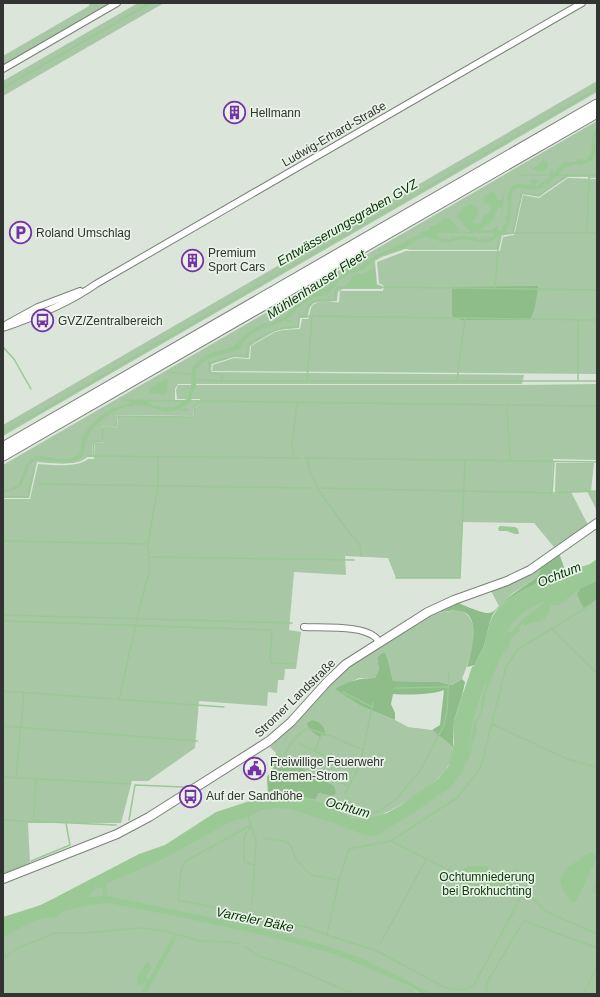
<svg xmlns="http://www.w3.org/2000/svg" width="600" height="997" font-family="Helvetica,sans-serif">
<rect width="100%" height="100%" fill="#dbe5da"/>
<g fill="#a8c7a5">
<polygon points="89,3 112,3 3,66 3,56 89,6"/>
<polygon points="138,3 164,3 3,96 3,81"/>
<polygon points="597,81 597,92 3,436 3,425"/>
<path d="M597 121V178H588V177H568L539 196 522 194 514 232 513 234 505 235 502 236 499 249H405L382 257 375 261 377 284 382 286V289H343L338 292 337 301 314 303 310 307 307 318H300L299 328 283 329 275 331 250 346 249 358 234 357 212 364 211 370 212 372 524 375 522 384H178L175 389V400H199V403L194 409 193 416 116 415V426H102V442H93L92 457H87C78 467 50 463 37 462L29 498H3V465Z"/>
<path d="M568 178 597 179V374L212 371 213 365 234 358 250 359 251 346 275 332 283 330 300 329 302 319H308C310 315 310 309 312 306 317 300 332 303 339 302L340 291H383L384 286 379 283 377 262 406 251H500L503 237 514 235 515 232 523 195 539 198Z"/>
<path d="M597 384V460L553 459 552 494 568 492H555L556 463H594L591 491H597V511L587 491 571 492 588 525 554 547 534 523 463 522 460 578H396L388 558 345 556 346 575 294 572 289 630 301 632 296 669H285L284 680H278L277 693 268 692 267 706 199 701 195 748 148 781H132L121 823H28L30 863 3 873V499H30L38 464C51 465 78 468 88 459H94L95 443H103V427L117 428 118 417H195V409L200 403V399H177L176 390 178 385H523Z"/>
<polygon points="597,566 597,994 425,994 413,989 420,994 3,994 3,922 274,799 353,821 392,816 448,773 502,619"/>
<polygon points="540,567 539,574 536,578 513,593 499,606 490,589"/>
<path d="M459 610C486 619 469 661 462 679L452 685 440 682 393 681 388 660 377 658 379 669 375 678H359L336 689 361 706 395 720 408 727 432 730 453 747C452 754 450 762 447 768 438 784 385 818 366 819 348 820 330 808 315 800L319 793 318 778 279 756 270 747 295 723 346 668 430 614Z"/>
</g>
<g fill="#8fbd8a">
<path d="M538 286C537 295 535 315 529 320H461L452 316V287Z"/>
<path d="M559 553 566 573C545 581 503 595 492 616 488 626 487 636 484 646 481 653 477 658 475 665L467 667C471 653 482 616 461 611 452 609 439 613 430 614L457 602C462 605 484 614 489 613 494 612 496 609 499 606 510 595 523 587 536 578L539 574 540 567Z"/>
<polygon points="597,581 597,599 584,608 580,601 577,594 581,588"/>
<path d="M384 652 388 660 393 681 440 682 452 685 462 679 465 682 462 696 454 720 453 747 432 730 440 725 444 690C431 695 407 695 393 694L391 704 395 713V720L361 706 335 689C349 681 360 678 375 678L379 669 377 658Z"/>
<path d="M312 720C322 722 324 727 326 736L322 735 321 738 309 729 307 723Z"/>
<polygon points="276,753 280,756 334,786 336,793 333,796 319,793 315,800 297,796 268,795 267,777 273,768"/>
</g>
<g fill="#9ac995" fill-rule="evenodd">
<path d="M597 128C597 133 595 136 595 140 595 144 596 147 596 150 596 160 587 164 579 165L576 164 572 165 571 166 566 167 559 173 560 177 556 176C553 180 544 188 538 189 527 193 522 182 512 192L511 215 509 225 505 231 507 232V234H502L491 241 484 243 464 239 446 243 425 237 420 238 403 249 383 255 375 259 362 270 350 274 339 280 327 295C315 296 307 300 298 308 295 311 293 311 291 315L292 317 288 318 287 320H292L291 322H288L285 320C269 328 247 329 241 349L210 358 202 363 196 370V387L192 393 191 402 181 408V409L188 408 187 411C183 412 183 410 179 410 176 409 171 412 167 412 160 411 153 407 146 406 136 404 122 407 113 412 105 417 94 425 89 434 82 446 89 459 70 462L35 460 29 465 21 486 11 491 3 492V490L10 489 19 484 25 467 33 457C46 454 60 463 73 458 85 453 79 445 83 437 87 428 103 413 112 409 118 406 127 406 131 401H147L152 405 165 408 170 406 172 408 181 404 182 401 187 399 191 389 192 370 193 366 203 357 211 353 232 347 248 332 264 323H271L286 315 291 309 296 306 301 300 318 290 326 289 336 279 347 271 358 268 376 255 392 249 413 237 422 234V233L418 232 428 231 431 226C438 226 440 224 443 218 451 215 452 224 458 227L456 233H436L440 238 450 239 453 236H455L453 238 462 236 475 237 480 240 482 237H485L482 240 493 237 495 233H471L457 217C461 206 476 197 478 214L472 223 478 224 482 221 483 216 489 213 492 206 484 202V196L492 192 495 193 497 200H502L505 188 501 221 502 208 499 206C496 211 495 218 491 222 487 226 483 226 480 230L491 231 499 224 497 229 500 232 503 229 502 227 503 225 504 226 507 220 504 216 507 217C508 213 509 208 507 204L508 202 507 196 513 185 522 184 532 185 531 180 538 179 539 181 533 185 537 186 549 177 551 169H553V173L564 162H576L578 159 586 160C597 151 587 140 597 128Z"/>
<polygon points="544,160 548,163 548,168 542,172 532,169"/>
<polygon points="374,267 376,278 376,286 377,288 344,288 354,275 364,274"/>
<polygon points="166,379 168,382 166,394 149,393 150,388"/>
<polygon points="500,526 515,527 518,529 519,534 515,534 507,531 499,531 498,528"/>
<path d="M597 559V581L581 588 559 605H550L549 613 546 615 547 618C540 622 531 621 525 626L523 623 519 628 520 631 511 638 508 649 502 654 486 692 483 709 476 724 477 731 469 758 465 763 463 771 450 787 411 815 375 836 364 835 334 823 290 809 275 808 262 810 248 817 230 822 163 859 106 884 108 896 242 924 324 945 358 957 394 974 432 994H420L410 986 376 971 331 953 267 936 180 917 109 903 90 905 63 911 56 918C42 913 16 931 3 937V917L41 905 139 854 165 845 216 812 268 795 297 796 315 800 353 818 366 819 387 813 401 805 439 778 448 767 454 743V720L472 667 475 665C477 658 481 653 484 646 487 636 488 623 494 614 510 588 562 574 590 564ZM544 602V603L523 619 512 632H507C513 618 529 607 544 602ZM486 682 487 683 481 702V711L474 723 470 745 469 746C471 725 477 702 486 682ZM101 887 103 888V895L97 897H88L95 889Z"/>
<polygon points="590,852 597,857 577,900 575,902 571,901 563,890 560,880 566,869"/>
<polygon points="470,866 487,866 490,872 504,872 518,869 521,873 521,879 511,884 493,889 479,889 464,884 455,873"/>
<polygon points="171,940 175,941 146,994 140,994 147,982 145,982 142,985 138,984 137,978 146,963 150,963 151,965 151,969 146,976 148,981"/>
</g>
<g fill="none" stroke-linecap="round" stroke-linejoin="round">
<g stroke="#9ac995" stroke-width="1.5">
<polyline points="3,88 150,3"/>
<polyline points="518,175 551,175"/>
<polyline points="559,175 597,175"/>
<polyline points="455,232 473,233"/>
<polyline points="587,232 589,176"/>
<polyline points="505,233 597,233"/>
<polyline points="513,233 522,193 539,196 567,175"/>
<polyline points="409,249 497,249"/>
<polyline points="375,287 597,290"/>
<polyline points="495,289 499,235"/>
<polyline points="305,316 309,305 316,300 335,300 336,290 338,287 345,287"/>
<polyline points="578,320 578,380"/>
<polyline points="3,347 14,359 31,389"/>
<polyline points="167,372 190,374 193,377"/>
<polyline points="195,379 197,380 222,381 597,381"/>
<polyline points="307,380 312,317"/>
<polyline points="457,380 465,319"/>
<path d="M222 381V374L209 373V363L233 356H247L248 344C268 333 274 328 298 327L299 316 597 320"/>
<polyline points="122,400 184,401"/>
<polyline points="198,401 597,406"/>
<polyline points="507,404 510,460"/>
<path d="M3 432C14 426 22 420 33 416L597 89"/>
<polyline points="88,456 300,458"/>
<polyline points="93,456 94,442 102,442 103,427 116,427 117,416 194,417 195,407 201,401"/>
<polyline points="293,458 292,444 297,402"/>
<polyline points="305,458 597,462"/>
<polyline points="307,458 310,472 318,489 347,530 360,545 361,556"/>
<polyline points="39,484 311,488"/>
<polyline points="316,488 552,493 597,491"/>
<polyline points="552,493 554,462"/>
<polyline points="3,497 28,497 34,469"/>
<polyline points="3,541 148,544"/>
<polyline points="149,557 354,560"/>
<polyline points="396,578 460,578 465,460"/>
<polyline points="3,615 292,623"/>
<polyline points="3,621 270,630 272,631 270,657 271,663 293,664"/>
<polyline points="551,628 597,673"/>
<polyline points="395,688 447,687"/>
<polyline points="3,691 224,707"/>
<polyline points="343,692 372,707"/>
<polyline points="119,700 140,606 149,572 148,544 158,486 158,457"/>
<polyline points="492,724 567,759 597,767"/>
<polyline points="3,726 197,741"/>
<polyline points="300,744 357,771"/>
<polyline points="315,751 322,733"/>
<polyline points="3,777 130,784"/>
<polyline points="16,778 24,693"/>
<path d="M348 786 285 757C287 746 298 734 307 728L331 736 363 750"/>
<polyline points="345,794 360,765 373,703"/>
<polyline points="348,797 354,810 367,814 379,811 396,799 420,771 444,725 447,712 449,672"/>
<polyline points="34,817 36,779"/>
<polyline points="3,820 116,825"/>
<polyline points="129,820 135,785 184,787"/>
<polyline points="251,825 256,842 252,904"/>
<path d="M251 827C243 836 243 838 244 849 245 853 243 856 244 862L254 865"/>
<polyline points="263,838 285,841 290,844 297,861 311,875 339,880"/>
<polyline points="391,841 458,797 481,767 506,667 517,650 592,604"/>
<polyline points="31,861 70,845 66,823"/>
<polyline points="3,873 25,864"/>
<polyline points="597,882 593,891 597,894"/>
<polyline points="523,893 534,899 545,911 597,934"/>
<polyline points="251,910 253,914"/>
<polyline points="244,913 178,900 181,870 186,861 251,825 248,815"/>
<polyline points="250,914 310,928 327,935 339,880 349,849 391,841 455,873"/>
<polyline points="327,935 377,951 446,988 463,990 474,985 521,897 523,893 511,884"/>
<polyline points="172,941 176,934"/>
<polyline points="381,942 427,858"/>
<polyline points="245,946 258,956 290,966 346,991 362,994"/>
<polyline points="3,958 18,948 55,933 85,933 140,928 164,931 201,941 230,942 239,944"/>
<polyline points="79,994 83,992 91,994"/>
<polyline points="487,994 486,987 489,979 521,925 525,921 597,948"/>
<polyline points="583,994 597,967"/>
</g>
<defs>
<g id="minor">
<polyline points="3,69 117,3"/>
<polyline points="7,324 38,307 80,291"/>
<path d="M3 328C35 317 68 304 96 284L582 3"/>
<path d="M304 627C322 628 370 624 379 642"/>
</g>
<polyline id="major" points="3,879 117,834 149,817 269,741 291,722 327,682 346,664 368,650 428,612 454,600 507,581 530,570 597,523"/>
<g id="highway">
<polyline points="3,447 597,104"/>
<polyline points="3,456 597,113"/>
</g>
</defs>
<use href="#minor" stroke="#798278" stroke-width="8"/>
<use href="#major" stroke="#798278" stroke-width="10"/>
<use href="#highway" stroke="#798278" stroke-width="11"/>
<use href="#minor" stroke="#fff" stroke-width="6"/>
<use href="#major" stroke="#fff" stroke-width="8"/>
<use href="#highway" stroke="#fff" stroke-width="9"/>
</g>
<defs>
<symbol id="building-ring" viewBox="-11 -11 22 22"><circle r="9.5" fill="#e8f2e7" stroke="#7632a6" stroke-width="1.5"/><path d="M-4-6H4V6H1V3H-1V6H-4ZM-2.5-4.3h1.7v1.8h-1.7ZM.8-4.3h1.7v1.8H.8ZM-2.5-1h1.7V.8h-1.7ZM.8-1h1.7V.8H.8Z" fill="#7632a6"/></symbol>
<symbol id="parking-ring" viewBox="-11 -11 22 22"><circle r="9.5" fill="#e8f2e7" stroke="#7632a6" stroke-width="1.5"/><path d="M-3.5-5.5H1a3.5 3.5 0 0 1 0 7H-1V5.5H-3.5ZM-1-3.4V-.6H.8a1.4 1.4 0 0 0 0-2.8Z" fill="#7632a6"/></symbol>
<symbol id="bus-ring" viewBox="-11 -11 22 22"><circle r="9.5" fill="#e8f2e7" stroke="#7632a6" stroke-width="1.5"/><path d="M-5-6H5V4H4V6H2V4H-2V6H-4V4H-5ZM-3.5-4V0h7V-4ZM-3.5 1.2v1.5H-2V1.2ZM2 1.2v1.5H3.5V1.2Z" fill="#7632a6"/></symbol>
<symbol id="civic-ring" viewBox="-11 -11 22 22"><circle r="9.5" fill="#e8f2e7" stroke="#7632a6" stroke-width="1.5"/><path d="M-.6-6.5H3V-4.5H.6V-3L4-1V1h2V6H-6V1h2V-1L-.6-3ZM-1.2 2.5V6h2.4V2.5Z" fill="#7632a6"/></symbol>
</defs>
<g fill-rule="evenodd">
<use href="#building-ring" x="222" y="100" width="25" height="25"/>
<use href="#parking-ring" x="8" y="220" width="25" height="25"/>
<use href="#building-ring" x="180" y="248" width="25" height="25"/>
<use href="#bus-ring" x="30" y="308" width="25" height="25"/>
<use href="#civic-ring" x="242" y="756" width="25" height="25"/>
<use href="#bus-ring" x="178" y="784" width="25" height="25"/>
</g>
<g text-anchor="middle" stroke-width="3.5" stroke-linejoin="round" paint-order="stroke">
<g font-size="12" fill="#313430" stroke="#e8f2e7" text-anchor="start">
<text x="250" y="117">Hellmann</text>
<text x="36" y="237">Roland Umschlag</text>
<text x="208" y="257">Premium<tspan x="208" dy="14">Sport Cars</tspan></text>
<text x="58" y="325">GVZ/Zentralbereich</text>
<text x="270" y="766">Freiwillige Feuerwehr<tspan x="270" dy="14">Bremen-Strom</tspan></text>
<text x="206" y="800">Auf der Sandhöhe</text>
</g>
<g font-size="12" fill="#313430" stroke="#e8f2e7">
<text transform="translate(334 134) rotate(-30)" y="4">Ludwig-Erhard-Straße</text>
<text transform="translate(295 698) rotate(-44)" y="4">Stromer Landstraße</text>
</g>
<g font-size="12" fill="#083a07" stroke="#e8f2e7">
<text x="487" y="881">Ochtumniederung<tspan x="487" dy="14">bei Brokhuchting</tspan></text>
</g>
<g font-size="13" font-style="italic" fill="#013401" stroke="#e8f2e7">
<text transform="translate(347 222) rotate(-30)" y="5">Entwässerungsgraben GVZ</text>
<text transform="translate(316 284) rotate(-33)" y="5">Mühlenhauser Fleet</text>
<text transform="translate(559 574) rotate(-22)" y="5">Ochtum</text>
<text transform="translate(348 807) rotate(16)" y="5">Ochtum</text>
<text transform="translate(255 919) rotate(12)" y="5">Varreler Bäke</text>
</g>
</g>
<rect width="600" height="997" fill="none" stroke="#313430" stroke-width="8"/>
</svg>
